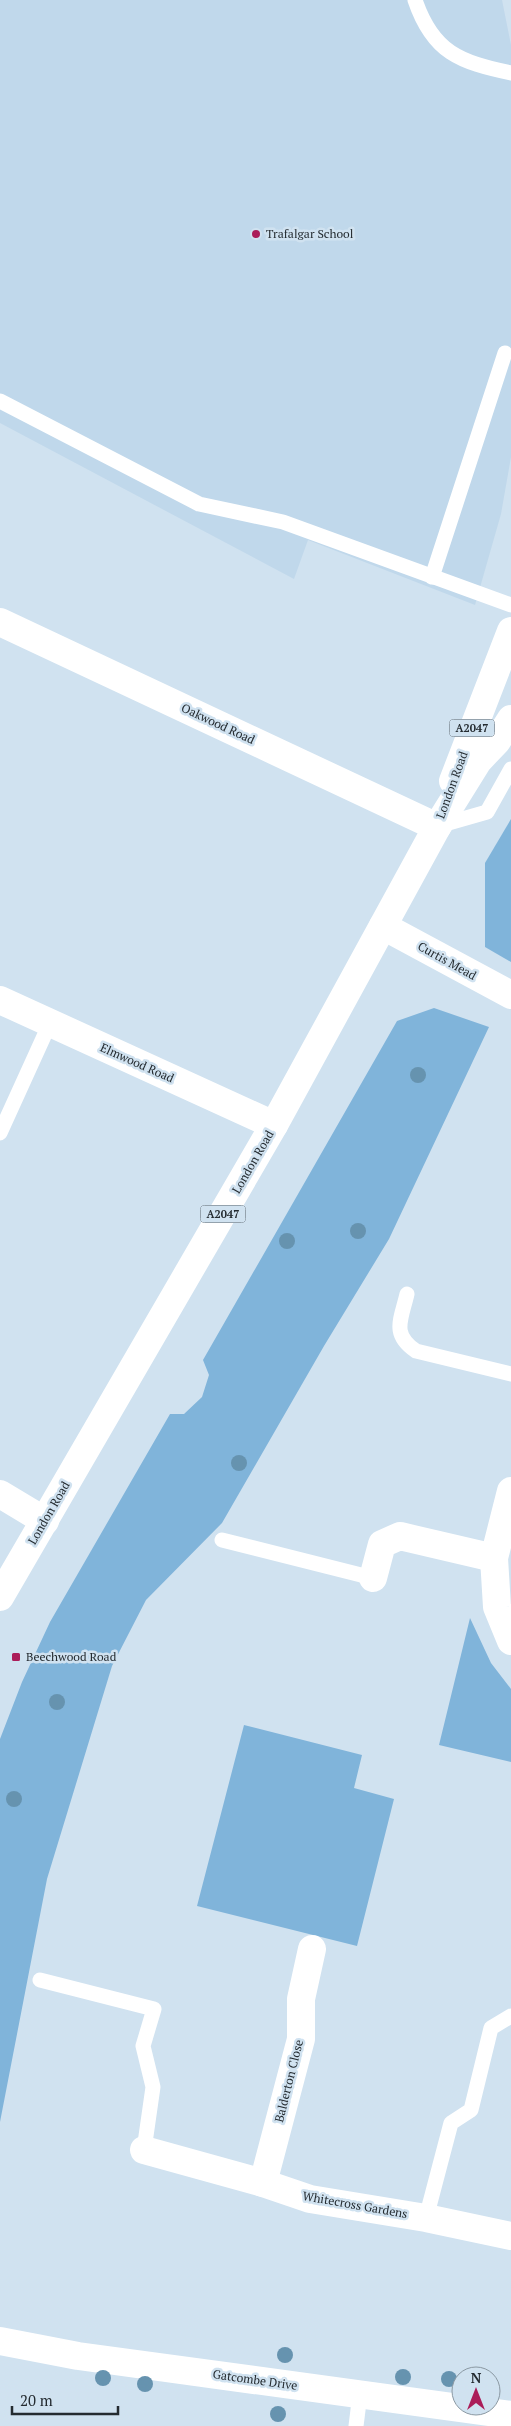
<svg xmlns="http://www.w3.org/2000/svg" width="511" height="2426" font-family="'PT Serif',serif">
<rect width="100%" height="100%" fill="#d0e2f0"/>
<polygon fill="#c0d8eb" points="0,0 502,0 511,45 511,457 501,514 475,605 308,540 294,579 0,423"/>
<g fill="#80b4da">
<polygon points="511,819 511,962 485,947 485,863"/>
<polygon points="434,1008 489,1027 389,1239 324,1346 222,1523 146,1600 112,1666 47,1879 0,2122 0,1739 22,1682 50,1622 170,1414 184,1414 202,1397 209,1375 203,1360 397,1021"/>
<polygon points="470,1618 491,1663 511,1689 511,1762 439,1745"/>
<polygon points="244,1725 362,1755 354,1788 394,1799 357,1946 197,1906"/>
</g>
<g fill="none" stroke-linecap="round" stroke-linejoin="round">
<g stroke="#fff" stroke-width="15">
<path d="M415 0C433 53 460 62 511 73"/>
<polyline points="0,401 199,504 283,522 511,605"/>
<polyline points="432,577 505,353"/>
<polyline points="438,826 487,812 511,769"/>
<polyline points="0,1133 50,1023"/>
<path d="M407 1294C401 1320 391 1334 416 1351L511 1374"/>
<polyline points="222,1540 373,1578"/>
<polyline points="40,1980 154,2009 143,2046 153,2087 144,2150"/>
<polyline points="426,2218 451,2123 471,2110 491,2028 511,2016"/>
<polyline points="356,2426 360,2394"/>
</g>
<g stroke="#fff" stroke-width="28">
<polyline points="0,622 437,827"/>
<polyline points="383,926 511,995"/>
<polyline points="0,1000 274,1125"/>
<polyline points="511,1491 494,1558 497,1607 511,1641"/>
<polyline points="0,1494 45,1521"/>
<polyline points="373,1578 382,1544 400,1536 494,1558"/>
<polyline points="144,2150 263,2183 310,2199 426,2218 511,2236"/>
<polyline points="263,2183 301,2039 301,1999 312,1949"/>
<polyline points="0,2341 78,2356 511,2415"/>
</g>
<g stroke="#fff" stroke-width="28">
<polyline points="453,781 511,631"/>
<polyline points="0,1597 274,1125 437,827 478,761 497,741 511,719"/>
</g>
</g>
<g fill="#6693af">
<circle cx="418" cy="1075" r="8"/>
<circle cx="358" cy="1231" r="8"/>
<circle cx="287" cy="1241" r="8"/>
<circle cx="239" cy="1463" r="8"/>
<circle cx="57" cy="1702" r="8"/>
<circle cx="14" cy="1799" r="8"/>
<circle cx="285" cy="2355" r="8"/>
<circle cx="403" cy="2377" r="8"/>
<circle cx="103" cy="2378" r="8"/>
<circle cx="449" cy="2379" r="8"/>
<circle cx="145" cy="2384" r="8"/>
<circle cx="278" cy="2414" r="8"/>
</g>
<g fill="#ab1d59" stroke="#d0e2f0" stroke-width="2">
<circle cx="256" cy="234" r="5"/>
<rect x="11" y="1652" width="10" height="10" rx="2.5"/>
</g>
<g text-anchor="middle" stroke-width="5" stroke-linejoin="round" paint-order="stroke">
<g fill="#d0e2f0" stroke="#58626a" stroke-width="1">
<rect x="449.5" y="719.5" width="45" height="17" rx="4"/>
<rect x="200.5" y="1205.5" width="45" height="17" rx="4"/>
</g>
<g font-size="11" font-weight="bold" fill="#242b30">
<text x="472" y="732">A2047</text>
<text x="223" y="1218">A2047</text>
</g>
<g font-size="12" fill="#242b30" stroke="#d0e2f0" text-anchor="start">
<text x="266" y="238">Trafalgar School</text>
<text x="26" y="1661">Beechwood Road</text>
</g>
<g font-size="12" fill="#242b30" stroke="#d0e2f0">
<text transform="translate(218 724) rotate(25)" y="4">Oakwood Road</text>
<text transform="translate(452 785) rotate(-70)" y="4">London Road</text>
<text transform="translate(447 961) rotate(29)" y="4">Curtis Mead</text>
<text transform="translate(137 1063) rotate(24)" y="4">Elmwood Road</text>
<text transform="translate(253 1162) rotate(-60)" y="4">London Road</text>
<text transform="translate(49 1513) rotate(-60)" y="4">London Road</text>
<text transform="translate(289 2081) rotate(-76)" y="4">Balderton Close</text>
<text transform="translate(355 2205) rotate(10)" y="4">Whitecross Gardens</text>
<text transform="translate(255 2380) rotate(8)" y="4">Gatcombe Drive</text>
</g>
</g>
<g transform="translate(476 2391)"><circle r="24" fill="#d0e2f0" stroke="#8b99a3"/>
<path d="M0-4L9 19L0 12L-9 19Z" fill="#ab1d59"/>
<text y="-8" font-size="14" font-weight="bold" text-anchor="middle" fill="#242b30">N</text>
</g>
<path d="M12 2406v8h106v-8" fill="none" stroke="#242b30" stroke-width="2.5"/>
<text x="20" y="2406" font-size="15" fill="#242b30" stroke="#d0e2f0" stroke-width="4" paint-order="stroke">20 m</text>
</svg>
